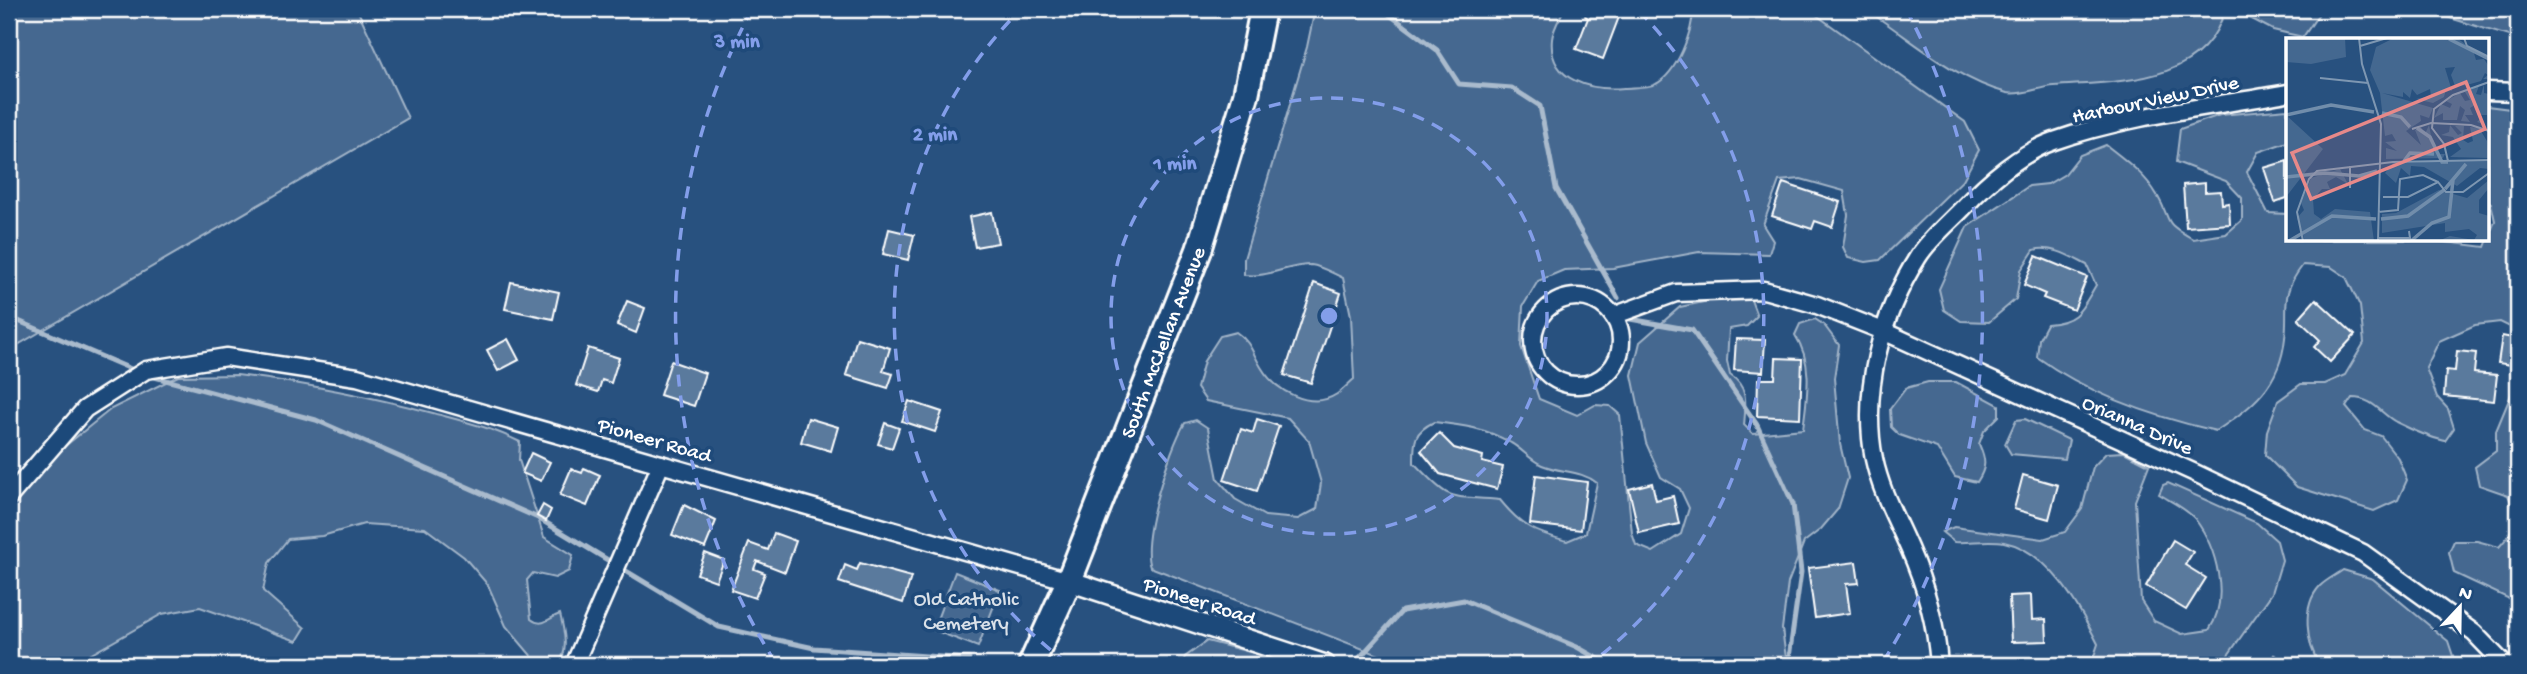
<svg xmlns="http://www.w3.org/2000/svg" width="2527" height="674" font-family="'Gochi Hand',sans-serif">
<rect width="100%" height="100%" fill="#28517f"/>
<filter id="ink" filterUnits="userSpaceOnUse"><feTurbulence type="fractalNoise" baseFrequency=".0143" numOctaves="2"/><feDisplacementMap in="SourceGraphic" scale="14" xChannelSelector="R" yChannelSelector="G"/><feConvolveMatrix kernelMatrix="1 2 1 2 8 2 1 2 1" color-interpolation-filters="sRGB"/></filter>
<g filter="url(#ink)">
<g fill="#446890" stroke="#a2b4c8" stroke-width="2" fill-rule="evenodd">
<polygon points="9,9 357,9 408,118 9,350"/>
<path d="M1315 9H1564C1560 18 1553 29 1552 39 1548 81 1592 91 1624 88 1633 87 1649 88 1656 84 1677 73 1693 31 1693 9H1808L1965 122 1979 150 1963 180 1880 260 1866 262 1848 258 1843 247 1848 215 1844 191 1801 179 1779 181 1763 225 1773 241 1769 254 1699 252 1613 268 1564 270 1538 281 1523 306 1521 346 1539 399 1577 415 1595 405 1610 406 1620 415 1632 533 1636 545 1653 552 1681 534 1689 508 1680 489 1661 477 1646 443 1632 375 1640 342 1680 307 1713 300H1751L1757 316 1747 326 1729 329 1727 361 1730 375C1749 387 1746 404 1744 425L1753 434 1803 429C1807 397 1814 364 1795 335L1800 324 1815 319 1824 325 1839 345 1834 378 1840 444 1848 478 1838 509 1821 529 1804 542 1788 583 1782 629 1787 665H1405L1150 567C1140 540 1169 449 1185 423L1196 420 1208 428 1218 479 1235 499 1265 516 1298 519 1317 509 1321 483 1309 441 1288 418 1206 401 1197 388 1204 361 1220 336 1236 332C1251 342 1252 352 1261 367 1275 391 1311 411 1337 394 1343 390 1348 384 1354 379L1351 316 1343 278C1334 274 1321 266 1311 265 1287 265 1268 278 1244 275V259L1307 47ZM1434 422C1462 425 1486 428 1511 443 1522 449 1530 460 1542 465 1561 473 1581 470 1597 483L1586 533 1567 541C1534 532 1522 527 1500 500 1447 495 1453 504 1414 463 1414 442 1413 432 1434 422Z"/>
<path d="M1865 9H2225C2205 85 2119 81 2054 86 2040 87 2021 96 2007 93 1952 78 1912 39 1865 9Z"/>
<polygon points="2248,9 2322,9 2303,37 2273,30 2250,18"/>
<polygon points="2402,9 2518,9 2518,39 2437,14"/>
<path d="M2487 106 2518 110V331L2500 322 2475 325 2439 341 2426 368 2437 397 2448 409 2454 428 2445 441C2427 437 2412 430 2396 422 2380 413 2373 398 2352 398L2346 407 2365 430 2381 436 2398 458 2407 480 2398 500 2374 511 2297 487 2265 455 2267 431 2278 401 2301 384H2325L2345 375 2364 343 2360 306 2346 277 2331 267 2303 265C2279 296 2289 305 2285 338 2280 386 2253 406 2216 431 2154 417 2090 395 2037 357L2039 339 2047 324C2078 322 2081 310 2096 285L2087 265C2071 257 2052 245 2034 250L2021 270 2016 299 1989 322 1961 321 1944 310 1939 289 1967 227 2029 186 2048 184 2065 174 2080 155 2106 145C2125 160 2145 174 2157 195 2174 224 2160 220 2193 239L2226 234 2242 220V198L2226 181 2176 162 2180 129 2220 115 2287 109V142L2258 152 2247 172 2268 213 2287 214V240H2429L2485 247 2495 221 2491 203 2487 200Z"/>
<path d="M237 375C304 383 368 396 433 413 463 421 493 428 520 442L519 460 544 537 573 555 569 571 555 578 533 573 527 580 531 619C543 628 548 618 560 614 563 626 571 656 556 664 553 667 544 665 539 665L506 626 488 585 464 557 425 528 364 524 322 536 288 539 269 563 263 591 305 628 297 641 200 607 162 614 72 665H9V508L54 455 111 409 178 376Z"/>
<path d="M2518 378V603L2454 573 2449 552 2454 541H2477L2499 547C2516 529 2519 518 2508 495L2479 485 2475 467 2496 451V431Z"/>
<path d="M1928 382H1956L1999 405V416L1984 431 1979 444C1986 460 1987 467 1977 482L1955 477 1937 448 1899 435 1891 427 1890 409 1906 388Z"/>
<polygon points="2025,419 2069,440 2065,459 2011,454 2005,444 2016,420"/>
<path d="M2124 452 2149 465 2135 501 2141 601 2154 621 2182 634 2209 630C2230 599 2217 548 2195 519 2187 509 2170 501 2159 494L2163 485 2168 483 2257 523 2277 541 2282 560 2272 593 2221 665H2091L2098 644C2079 606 2049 551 2004 542 1989 539 1970 543 1954 542L1942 532 1954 527 2043 539 2065 532 2082 509 2093 467 2106 453Z"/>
<path d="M2343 570 2373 579 2448 641 2456 665H2320C2306 644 2301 606 2320 586 2326 580 2336 575 2343 570Z"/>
<polygon points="955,572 1000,590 978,647 933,630"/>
<polygon points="1207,641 1285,661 1297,665 1182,665 1185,657"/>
</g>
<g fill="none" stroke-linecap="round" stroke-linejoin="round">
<g stroke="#aabbcd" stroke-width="5">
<polyline points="1382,9 1437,50 1459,84 1512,88 1540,106 1556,188 1618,298"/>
<polyline points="9,317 138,372"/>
<polyline points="1630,319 1692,330 1757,425 1793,504 1801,572 1788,665"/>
<polyline points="147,375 316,420 538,518 719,627 814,648 969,659"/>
<polyline points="1101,664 1116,665"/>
<polyline points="1353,665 1402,611 1464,600 1577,647 1609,665"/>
</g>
</g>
<g fill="#5a7a9d" stroke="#fff" stroke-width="2">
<polygon points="1588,9 1622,9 1603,59 1576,49 1588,18 1585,16"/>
<polygon points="2287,161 2287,198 2275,202 2264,168"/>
<polygon points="1783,183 1840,202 1832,227 1815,221 1812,229 1772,216"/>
<polygon points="2205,183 2205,192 2221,191 2222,204 2229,203 2230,224 2186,227 2183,185"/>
<polygon points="992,212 998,243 975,247 969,217"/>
<polygon points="889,229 914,235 908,260 883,254"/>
<polygon points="2036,256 2087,277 2074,310 2043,298 2045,294 2024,285"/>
<polygon points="511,282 559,292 553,319 505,309"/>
<polygon points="1314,283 1341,293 1311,383 1284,375"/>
<polygon points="2316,299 2355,335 2330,362 2314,347 2320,340 2298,319"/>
<polygon points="627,301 645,308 636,333 617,325"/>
<polygon points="2502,336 2518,339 2518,366 2498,363"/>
<polygon points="857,338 890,348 883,371 893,374 888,388 846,375"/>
<polygon points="508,339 519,360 498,371 487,350"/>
<polygon points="1736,339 1765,340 1763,372 1734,370"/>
<polygon points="588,348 619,358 611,383 602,380 598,392 576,385"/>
<polygon points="2457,351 2476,353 2474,373 2497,375 2494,401 2444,396 2446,370 2455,371"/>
<polygon points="1776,358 1802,359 1800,418 1757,416 1758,379 1775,379"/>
<polygon points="671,361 705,373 694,406 660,395"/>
<polygon points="909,401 942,412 935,432 902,421"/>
<polygon points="808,418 838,427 831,451 801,442"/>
<polygon points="1257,419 1279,426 1257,491 1224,480 1241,429 1253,433"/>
<polygon points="885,423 899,428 892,448 878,444"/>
<polygon points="1439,433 1454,448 1483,456 1482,462 1503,467 1497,489 1440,474 1421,451"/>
<polygon points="531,453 550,462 541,481 522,473"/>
<polygon points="584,468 600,475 587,506 560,495 571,469 582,473"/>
<polygon points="1536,475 1587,482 1581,530 1530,524"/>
<polygon points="2023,475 2058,485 2049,519 2014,509"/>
<polygon points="1652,483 1656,500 1673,496 1679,524 1639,533 1629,489"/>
<polygon points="543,505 551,510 546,521 537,516"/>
<polygon points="684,505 716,521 705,548 672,535"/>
<polygon points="774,533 796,541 785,572 757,561 754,569 765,573 755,598 731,590 749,543 768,550"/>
<polygon points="2173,540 2193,552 2185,565 2206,578 2186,610 2146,586"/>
<polygon points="705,553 724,560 716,581 697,574"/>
<polygon points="1856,562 1859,583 1846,584 1850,613 1815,618 1808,568"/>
<polygon points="860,563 911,577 903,603 839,582 845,565 857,570"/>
<polygon points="2031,595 2032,620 2046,619 2047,641 2011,642 2009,596"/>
<polygon points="2274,655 2293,665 2268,665"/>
</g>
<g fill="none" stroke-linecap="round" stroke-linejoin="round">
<defs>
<g id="minor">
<polyline points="2487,91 2518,92"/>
<circle cx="1577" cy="341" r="44"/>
<polyline points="1613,316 1676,293 1764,290 1817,305 1883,331 2193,472 2363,553 2474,633 2505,665"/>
<polyline points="9,497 85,409 146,370 226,357 357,377 1069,581"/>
<polyline points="574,665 661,464"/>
<path d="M1939 665C1936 624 1926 586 1909 548 1896 518 1881 492 1874 459 1861 391 1881 315 1918 257 1930 238 1950 222 1965 206 1987 182 2022 152 2054 141 2128 115 2210 107 2287 93"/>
</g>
<polyline id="tertiary" points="1069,581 1325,665"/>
<polyline id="primary" points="1031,665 1069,581 1199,250 1246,95 1263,9"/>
</defs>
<use href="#minor" stroke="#fff" stroke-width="21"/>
<use href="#tertiary" stroke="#fff" stroke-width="24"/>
<use href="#primary" stroke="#fff" stroke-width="30"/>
<use href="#minor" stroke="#1f4a7a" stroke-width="16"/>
<use href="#tertiary" stroke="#1f4a7a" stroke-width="19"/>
<use href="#primary" stroke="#1f4a7a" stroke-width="24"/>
</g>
</g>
<g fill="none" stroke="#839eea" stroke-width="3.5" stroke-dasharray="12 9">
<circle cx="1329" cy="316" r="218"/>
<path d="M1067 663A435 435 0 0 1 1019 11M1639 11A435 435 0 0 1 1591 663"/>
<path d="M775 662A653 653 0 0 1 752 9M1906 9A653 653 0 0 1 1883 662"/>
</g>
<g text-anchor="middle" stroke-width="7" stroke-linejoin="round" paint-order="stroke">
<g font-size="21" fill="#fff" stroke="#1f4a7a">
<text transform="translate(2155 98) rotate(-12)" y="7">Harbour View Drive</text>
<text transform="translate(1162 342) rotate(-69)" y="7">South McClellan Avenue</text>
<text transform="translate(2138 424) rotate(24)" y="7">Orianna Drive</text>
<text transform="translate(655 439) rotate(16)" y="7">Pioneer Road</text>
<text transform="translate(1200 600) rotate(18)" y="7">Pioneer Road</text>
</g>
<g font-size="21" fill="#dae1e9" stroke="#1f4a7a">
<text x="966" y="605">Old Catholic<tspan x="966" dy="24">Cemetery</tspan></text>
</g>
</g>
<g transform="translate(2286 38)">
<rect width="203" height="203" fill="#28517f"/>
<path d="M0 0H59L60 19 25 26 0 24ZM108 0H171L187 12 190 22 202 20 198 21 202 27 203 22V41H197L202 37 199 35 195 43 181 47 169 48 165 37 169 29 159 30 166 53 160 51 158 59 147 65 130 61 145 58 144 51 131 57 126 51 124 60 117 54V59L96 55 147 70 143 80 134 77 135 83 120 93 135 107 129 92 135 89 139 96 143 87 147 108 153 116H159L157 120 100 121V110L111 113 99 104 110 103 106 96 99 98 94 55 84 32 90 9ZM198 46V55L203 56V89L201 77H195L197 86 191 84 194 81 189 67 184 70 187 77H179L184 84 175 83 179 72 174 68 171 82H157V75L148 80 155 66 164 70 166 66 160 63 174 55 179 63 184 62 179 54 193 48 190 56 195 57ZM0 77 37 111 0 159ZM164 87 172 97 176 95 169 88H178L177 102 182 105 187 103 184 89 193 90 201 103 203 120 164 119 175 111 167 99 155 97 163 94ZM203 122V131L194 130 171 148 138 129 125 128 124 138 115 130 110 145 99 135 107 125ZM54 131 62 146 50 139 41 144 44 151H36L27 161 28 176 35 181 49 171 84 174 88 203H19L11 180 18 172 15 165 25 140ZM203 142V150L193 162V175L203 178V203H152L164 198 188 202 191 197 183 191 159 194V185L96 195V176L110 175 153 152 181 160Z" fill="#446890"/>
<path fill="none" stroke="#718dab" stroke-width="3.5" d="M163 1 203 21M96 75 115 79 124 89M0 77 45 67 88 74M131 90 144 99 156 124H162M118 123 124 115 148 116M0 139 39 135 73 138 91 133M159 151 180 126M95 181 122 178 158 152M3 203 46 178 90 181M125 203 146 185 163 179 167 142"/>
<path fill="none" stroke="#7e97b2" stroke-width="2" d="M73 0 76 26 95 86 92 203M178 0 181 8 203 19M74 8 101 0M34 40 82 45M126 91 145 85 185 87 203 93M162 123 158 106 146 90 148 71 167 57 203 44M64 150V128M97 159H122L152 144 160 154H177L203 135M92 174 112 172 114 141 137 137 152 144M92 200H124L123 193M17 203 11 174 23 141 31 133 107 124 203 122"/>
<path fill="#e88989" fill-opacity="0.15" stroke="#e88989" stroke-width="3.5" d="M180 44 199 91 25 161 6 115Z"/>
<rect width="203" height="203" fill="none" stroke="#fff" stroke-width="3.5"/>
</g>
<circle cx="1329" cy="316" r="10" fill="#839eea" stroke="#1f4a7a" stroke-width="3.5"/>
<g font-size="21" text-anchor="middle" font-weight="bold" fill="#839eea" stroke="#1f4a7a" stroke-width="7" stroke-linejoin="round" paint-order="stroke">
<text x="737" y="47">3 min</text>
<text x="935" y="140">2 min</text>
<text x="1175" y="169">1 min</text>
</g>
<rect width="2527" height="674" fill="none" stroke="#1f4a7a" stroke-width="35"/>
<rect x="18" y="18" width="2492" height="639" fill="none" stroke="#fff" stroke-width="2.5" filter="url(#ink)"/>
<g transform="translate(2460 607) rotate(22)" stroke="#1f4a7a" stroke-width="5" paint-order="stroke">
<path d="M0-5L12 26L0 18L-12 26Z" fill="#ffffff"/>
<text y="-10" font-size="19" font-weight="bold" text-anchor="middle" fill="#ffffff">N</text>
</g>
</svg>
